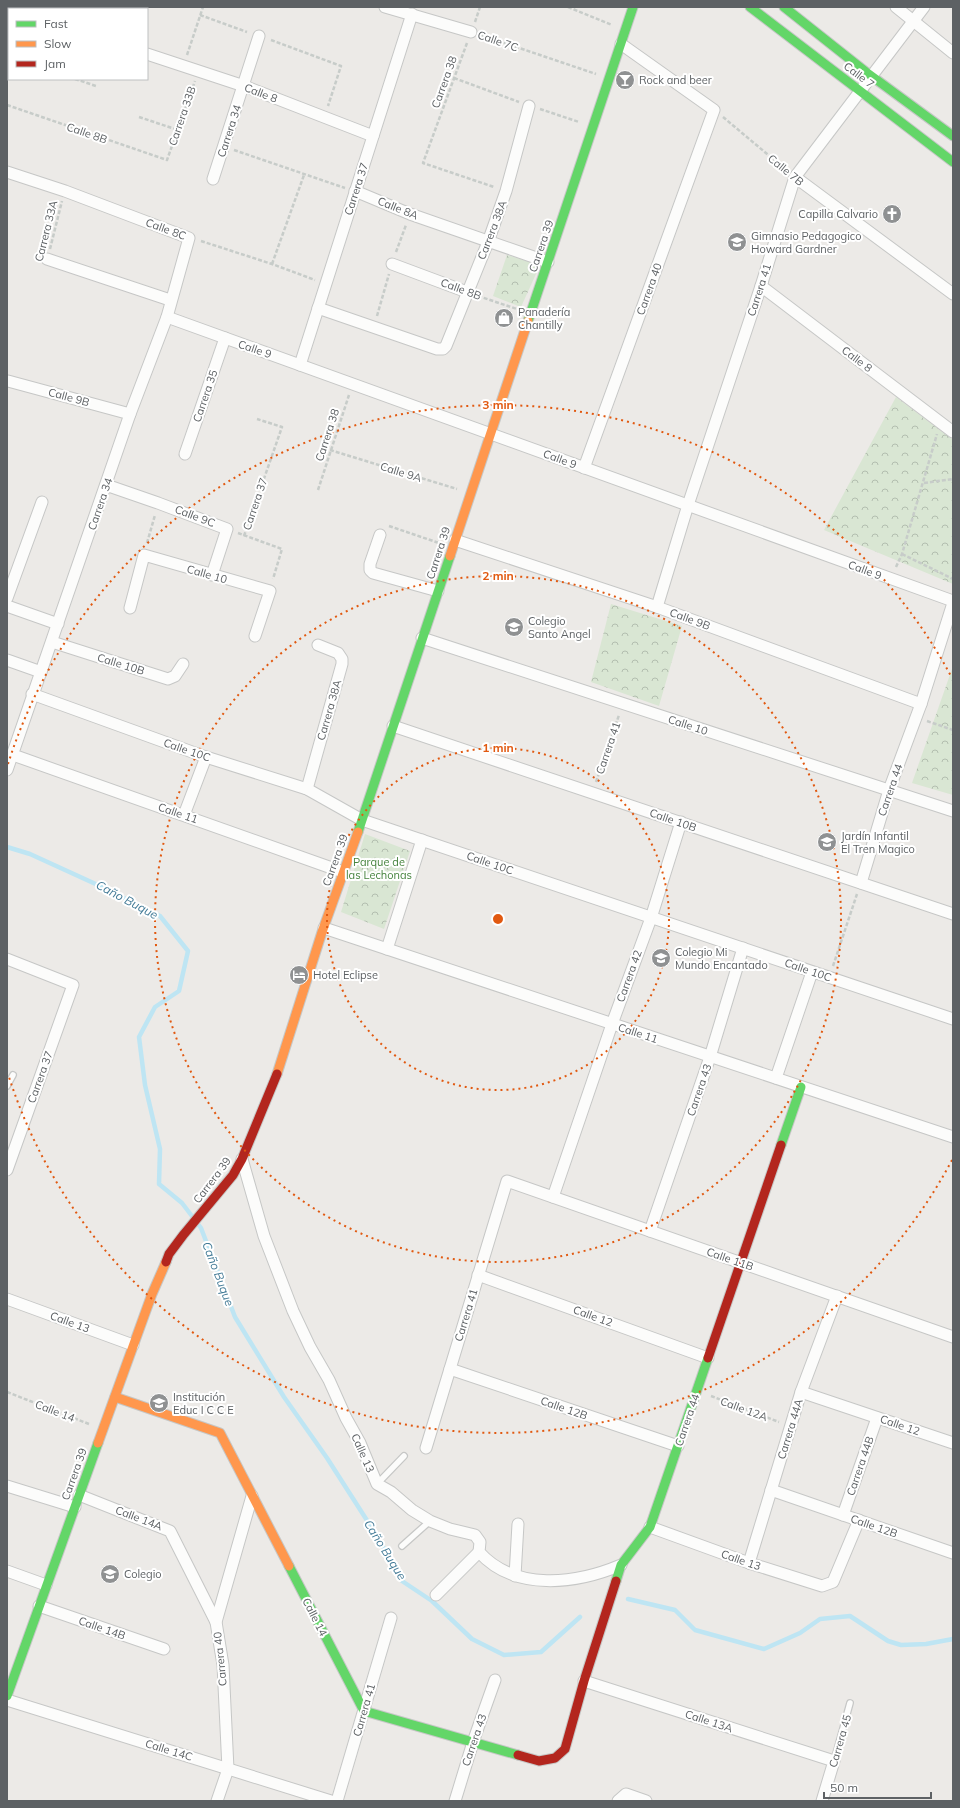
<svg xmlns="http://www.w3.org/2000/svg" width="960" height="1808" font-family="Mulish,sans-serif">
<defs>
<pattern id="park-crowns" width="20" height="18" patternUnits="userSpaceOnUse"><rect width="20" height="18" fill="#d9e6d3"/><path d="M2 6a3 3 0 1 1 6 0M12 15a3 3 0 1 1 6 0" fill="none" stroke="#b3beaf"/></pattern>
</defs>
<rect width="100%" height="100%" fill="#eceae7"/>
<g fill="url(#park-crowns)">
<polygon points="507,255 540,265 521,307 493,296"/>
<polygon points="896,397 953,440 953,584 824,530"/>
<polygon points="611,604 682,626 659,706 591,682"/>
<polygon points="953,666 953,795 912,783"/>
<polygon points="365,834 410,851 384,929 341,912"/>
</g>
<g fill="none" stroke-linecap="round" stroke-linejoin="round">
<g stroke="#bee5f3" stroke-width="4.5">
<polyline points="7,847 30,854 100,886 160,916 188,951 179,991 155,1007 139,1037 145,1085 160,1149 159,1184 182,1203 201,1228 235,1317 284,1397 327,1458 377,1536 402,1581 432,1601 472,1639 504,1655 541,1652 580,1617"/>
<polyline points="628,1599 675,1610 695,1630 764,1649 800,1633 820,1619 850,1616 888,1641 901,1645 926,1644 953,1639"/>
</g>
<defs>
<g id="lane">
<polyline points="7,1086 13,1075"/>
<polyline points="377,1484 404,1456"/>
<polyline points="402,1546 430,1521"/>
<polyline points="834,1761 850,1703"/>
</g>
<g id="street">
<polyline points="385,7 471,32"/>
<polyline points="896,7 953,53"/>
<polyline points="147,54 244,86 373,136"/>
<polyline points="7,172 65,191 189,238 167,317 130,414 7,770"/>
<polyline points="795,177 953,294"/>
<polyline points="213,179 259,36"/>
<polyline points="355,191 410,214 548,262"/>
<polyline points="47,259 170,300"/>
<polyline points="392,264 467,292"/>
<polyline points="761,286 953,432"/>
<polyline points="318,308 437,349 443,349 446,346 488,242 506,191 529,106"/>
<polyline points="167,317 953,601"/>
<polyline points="300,365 412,14"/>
<polyline points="8,381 130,414"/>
<polyline points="185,454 225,338"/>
<polyline points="584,468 714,110 621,44"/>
<polyline points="106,485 158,503 227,529 212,575"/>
<polyline points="380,535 370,564 370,570 373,573 438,591"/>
<polyline points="455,540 657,607 921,704"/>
<polyline points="7,598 42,502"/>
<polyline points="7,606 58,624"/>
<polyline points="657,607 688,505 761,286 795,177 924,7"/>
<polyline points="130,608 144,555 270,591 255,636"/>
<polyline points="422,638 953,811"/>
<polyline points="52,642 168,679 175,676 183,664"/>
<polyline points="7,660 41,672"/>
<polyline points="32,694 206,757 307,789 362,820 953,1019"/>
<polyline points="393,726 953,914"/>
<polyline points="13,755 343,872"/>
<polyline points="307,789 342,664 342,659 338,653 318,645"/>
<polyline points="184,815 206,757"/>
<polyline points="861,883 889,790 921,704 953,603"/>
<polyline points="324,928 953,1137"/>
<polyline points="387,949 422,840"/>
<polyline points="7,959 73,985 7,1170"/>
<polyline points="776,1078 812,972"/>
<path d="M242 1159 264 1236 293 1311 310 1347 329 1380 346 1418 360 1443 377 1484 391 1492 412 1510 430 1521 450 1529 475 1535 480 1542 479 1552C515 1592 576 1584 621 1565"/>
<polyline points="553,1197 612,1024 651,918 681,822"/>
<polyline points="650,1231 710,1057 743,948"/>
<polyline points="478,1275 708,1358"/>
<polyline points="7,1299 133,1345"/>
<polyline points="450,1369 678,1446"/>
<polyline points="801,1392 953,1443"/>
<polyline points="426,1448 507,1181 953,1337"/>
<polyline points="7,1486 75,1507"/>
<polyline points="771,1490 953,1553"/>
<polyline points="79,1495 170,1531 216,1622"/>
<polyline points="843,1515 877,1418"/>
<polyline points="650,1527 749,1563 822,1586 833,1582 859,1520"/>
<polyline points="749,1563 801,1392 837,1296"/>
<polyline points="7,1571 46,1585"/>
<polyline points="515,1576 518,1524"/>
<polyline points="436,1595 479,1552"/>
<polyline points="39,1606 164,1649"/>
<polyline points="584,1681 834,1761 822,1801"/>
<polyline points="7,1700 331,1801"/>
<polyline points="217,1801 228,1769 223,1665 216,1622 252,1496"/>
<polyline points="337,1801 391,1618"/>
<polyline points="455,1801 473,1742 495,1680"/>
<polyline points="618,1801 626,1794 646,1801"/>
</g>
<g id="fast">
<polyline points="750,7 953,162"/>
<polyline points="784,7 866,72 953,136"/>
<polyline points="528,321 633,7"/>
<polyline points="358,832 450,556"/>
<polyline points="781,1145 801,1087"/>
<polyline points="289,1566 364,1711 518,1755"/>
<polyline points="616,1581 621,1565 650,1527 708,1358"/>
<polyline points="7,1696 98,1443"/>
</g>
<g id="slow">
<polyline points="450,556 528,321"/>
<polyline points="277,1074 322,932 358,832"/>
<polyline points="115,1397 220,1433 289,1566"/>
<polyline points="98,1443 152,1294 166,1262"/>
</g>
<g id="jam">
<polyline points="166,1262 169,1254 184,1234 233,1175 242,1159 277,1074"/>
<polyline points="708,1358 781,1145"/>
<polyline points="518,1755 539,1761 555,1758 565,1749 584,1681 616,1581"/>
</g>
</defs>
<use href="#lane" stroke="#c6c7c6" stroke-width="8"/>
<use href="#street" stroke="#c6c7c6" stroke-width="13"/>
<use href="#fast" stroke="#c6c7c6" stroke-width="11"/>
<use href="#slow" stroke="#c6c7c6" stroke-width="11"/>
<use href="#jam" stroke="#c6c7c6" stroke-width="11"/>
<g stroke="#c7ccc9" stroke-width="2.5" stroke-dasharray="4 2" stroke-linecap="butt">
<polyline points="568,7 612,25"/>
<polyline points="7,8 7,7"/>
<polyline points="65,9 65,7"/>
<polyline points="200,15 247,32"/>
<polyline points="475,22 480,7"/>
<polyline points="481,35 596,74"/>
<polyline points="271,40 341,66 328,106"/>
<polyline points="467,43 423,163 494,187"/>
<polyline points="187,55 203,7"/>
<polyline points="7,57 9,58"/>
<polyline points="454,78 519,102"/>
<polyline points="75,79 96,86"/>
<polyline points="7,105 167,160 195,81"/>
<polyline points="540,109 579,122"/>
<polyline points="139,117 178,130"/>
<polyline points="723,117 785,169"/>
<polyline points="234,150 345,188"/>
<polyline points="201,241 272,264 315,280"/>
<polyline points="50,249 62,201"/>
<polyline points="396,252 406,225"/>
<polyline points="272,264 304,175"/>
<polyline points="478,296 517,309"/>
<polyline points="377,316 389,274"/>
<polyline points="330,450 457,489"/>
<polyline points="924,483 953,479"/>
<polyline points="318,490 349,395"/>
<polyline points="389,526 439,543"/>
<polyline points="238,533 282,549 273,579"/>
<polyline points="244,536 282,427 257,419"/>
<polyline points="147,543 155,515"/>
<polyline points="902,554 953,579"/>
<polyline points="896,567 902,554 937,434"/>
<polyline points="927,721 953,730"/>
<polyline points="596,782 619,715"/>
<polyline points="833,966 857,894"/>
<polyline points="7,1392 89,1424"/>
<polyline points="711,1396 779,1422"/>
</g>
<use href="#lane" stroke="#fcfcfb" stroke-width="5.5"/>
<use href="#street" stroke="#fcfcfb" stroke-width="11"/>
<use href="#fast" stroke="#63d668" stroke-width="9"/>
<use href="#slow" stroke="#ff974d" stroke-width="9"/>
<use href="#jam" stroke="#b3261e" stroke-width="9"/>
</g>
<g fill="none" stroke="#e15910" stroke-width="2" stroke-dasharray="2 4">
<circle cx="498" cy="919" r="171"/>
<circle cx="498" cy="919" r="343"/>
<path d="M952 1160A514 514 0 0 1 8 1074M8 764A514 514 0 0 1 952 678"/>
</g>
<defs>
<symbol id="bar-disc" viewBox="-11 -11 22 22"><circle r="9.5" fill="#8f9192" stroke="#fff"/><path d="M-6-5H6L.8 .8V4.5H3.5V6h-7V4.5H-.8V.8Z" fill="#fff"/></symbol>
<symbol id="church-disc" viewBox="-11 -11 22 22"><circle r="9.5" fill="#8f9192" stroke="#fff"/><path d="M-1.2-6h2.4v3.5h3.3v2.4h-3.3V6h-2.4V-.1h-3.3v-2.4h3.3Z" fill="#fff"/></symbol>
<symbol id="school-disc" viewBox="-11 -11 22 22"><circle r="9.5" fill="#8f9192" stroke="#fff"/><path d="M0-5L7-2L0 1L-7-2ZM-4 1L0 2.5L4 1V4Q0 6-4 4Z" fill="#fff"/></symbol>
<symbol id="shop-disc" viewBox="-11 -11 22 22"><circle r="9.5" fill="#8f9192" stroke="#fff"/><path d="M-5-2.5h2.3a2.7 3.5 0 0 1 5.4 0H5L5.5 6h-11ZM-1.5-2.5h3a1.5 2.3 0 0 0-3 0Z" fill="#fff"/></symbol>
<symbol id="hotel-disc" viewBox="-11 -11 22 22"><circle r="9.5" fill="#8f9192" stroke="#fff"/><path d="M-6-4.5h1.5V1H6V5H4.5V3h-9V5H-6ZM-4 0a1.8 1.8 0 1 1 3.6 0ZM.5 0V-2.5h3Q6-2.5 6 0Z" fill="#fff"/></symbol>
</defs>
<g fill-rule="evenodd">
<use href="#bar-disc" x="614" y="69" width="22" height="22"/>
<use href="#church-disc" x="881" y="203" width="22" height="22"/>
<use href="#school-disc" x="726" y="231" width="22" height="22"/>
<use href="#shop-disc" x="493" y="307" width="22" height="22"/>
<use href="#school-disc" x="503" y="616" width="22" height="22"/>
<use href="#school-disc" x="816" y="831" width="22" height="22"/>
<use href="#school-disc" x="650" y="947" width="22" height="22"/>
<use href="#hotel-disc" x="288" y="964" width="22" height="22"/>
<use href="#school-disc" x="148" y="1392" width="22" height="22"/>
<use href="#school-disc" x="99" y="1563" width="22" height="22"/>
</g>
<g text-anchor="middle" stroke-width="4" stroke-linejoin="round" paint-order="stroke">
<g font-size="11" fill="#5d6164" stroke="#fff">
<text transform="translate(498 41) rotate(19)" y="4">Calle 7C</text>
<text transform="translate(859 75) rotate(37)" y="4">Calle 7</text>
<text transform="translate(444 82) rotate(-70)" y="4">Carrera 38</text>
<text transform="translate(261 93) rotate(21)" y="4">Calle 8</text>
<text transform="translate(182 116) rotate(-71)" y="4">Carrera 33B</text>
<text transform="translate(229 131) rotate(-72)" y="4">Carrera 34</text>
<text transform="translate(87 133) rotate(19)" y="4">Calle 8B</text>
<text transform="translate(786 170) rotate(39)" y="4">Calle 7B</text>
<text transform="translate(356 189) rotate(-72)" y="4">Carrera 37</text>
<text transform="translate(398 208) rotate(22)" y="4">Calle 8A</text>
<text transform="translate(166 229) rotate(20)" y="4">Calle 8C</text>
<text transform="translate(492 230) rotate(-69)" y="4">Carrera 38A</text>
<text transform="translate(46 231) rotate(-76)" y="4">Carrera 33A</text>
<text transform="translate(541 246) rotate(-71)" y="4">Carrera 39</text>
<text transform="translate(461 289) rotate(20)" y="4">Calle 8B</text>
<text transform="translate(649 289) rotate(-70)" y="4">Carrera 40</text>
<text transform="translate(759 290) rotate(-72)" y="4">Carrera 41</text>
<text transform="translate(255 349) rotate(19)" y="4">Calle 9</text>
<text transform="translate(857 359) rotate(37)" y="4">Calle 8</text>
<text transform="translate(205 396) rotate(-71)" y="4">Carrera 35</text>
<text transform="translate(69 397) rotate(15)" y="4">Calle 9B</text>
<text transform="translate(327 435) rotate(-72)" y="4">Carrera 38</text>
<text transform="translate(560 459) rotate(20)" y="4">Calle 9</text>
<text transform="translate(401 472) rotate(17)" y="4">Calle 9A</text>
<text transform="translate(100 504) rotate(-71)" y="4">Carrera 34</text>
<text transform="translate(255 504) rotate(-71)" y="4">Carrera 37</text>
<text transform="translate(195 516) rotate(21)" y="4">Calle 9C</text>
<text transform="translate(438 553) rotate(-72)" y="4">Carrera 39</text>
<text transform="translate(865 570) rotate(20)" y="4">Calle 9</text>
<text transform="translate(207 574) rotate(16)" y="4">Calle 10</text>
<text transform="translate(690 619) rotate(20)" y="4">Calle 9B</text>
<text transform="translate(121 664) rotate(17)" y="4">Calle 10B</text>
<text transform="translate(329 710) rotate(-74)" y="4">Carrera 38A</text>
<text transform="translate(688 725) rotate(18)" y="4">Calle 10</text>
<text transform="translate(608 748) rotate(-71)" y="4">Carrera 41</text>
<text transform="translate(187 750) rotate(19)" y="4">Calle 10C</text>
<text transform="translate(890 790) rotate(-71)" y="4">Carrera 44</text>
<text transform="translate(178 813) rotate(19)" y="4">Calle 11</text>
<text transform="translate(673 820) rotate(19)" y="4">Calle 10B</text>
<text transform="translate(335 860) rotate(-70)" y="4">Carrera 39</text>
<text transform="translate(490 863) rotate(19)" y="4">Calle 10C</text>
<text transform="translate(808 970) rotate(19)" y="4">Calle 10C</text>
<text transform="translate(629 976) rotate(-70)" y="4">Carrera 42</text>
<text transform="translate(638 1033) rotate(18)" y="4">Calle 11</text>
<text transform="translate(40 1077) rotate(-70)" y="4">Carrera 37</text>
<text transform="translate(699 1090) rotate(-71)" y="4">Carrera 43</text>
<text transform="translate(212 1180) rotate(-53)" y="4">Carrera 39</text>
<text transform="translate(730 1259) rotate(19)" y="4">Calle 11B</text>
<text transform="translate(466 1315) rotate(-73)" y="4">Carrera 41</text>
<text transform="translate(593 1316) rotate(20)" y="4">Calle 12</text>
<text transform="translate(70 1322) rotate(20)" y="4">Calle 13</text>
<text transform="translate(564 1408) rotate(19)" y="4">Calle 12B</text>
<text transform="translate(744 1409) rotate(20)" y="4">Calle 12A</text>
<text transform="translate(55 1411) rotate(21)" y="4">Calle 14</text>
<text transform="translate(687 1420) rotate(-71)" y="4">Carrera 44</text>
<text transform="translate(900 1425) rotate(19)" y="4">Calle 12</text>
<text transform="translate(790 1429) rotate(-73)" y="4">Carrera 44A</text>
<text transform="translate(363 1453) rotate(66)" y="4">Calle 13</text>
<text transform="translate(860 1466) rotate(-71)" y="4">Carrera 44B</text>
<text transform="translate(74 1474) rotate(-70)" y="4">Carrera 39</text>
<text transform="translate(139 1518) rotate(21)" y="4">Calle 14A</text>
<text transform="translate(874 1526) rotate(19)" y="4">Calle 12B</text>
<text transform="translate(741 1560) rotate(19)" y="4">Calle 13</text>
<text transform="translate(315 1617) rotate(63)" y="4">Calle 14</text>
<text transform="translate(102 1628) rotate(19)" y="4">Calle 14B</text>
<text transform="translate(220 1659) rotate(-96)" y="4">Carrera 40</text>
<text transform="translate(364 1710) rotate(-74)" y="4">Carrera 41</text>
<text transform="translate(709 1721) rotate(18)" y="4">Calle 13A</text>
<text transform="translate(474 1740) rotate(-71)" y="4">Carrera 43</text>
<text transform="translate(840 1741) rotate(-74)" y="4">Carrera 45</text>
<text transform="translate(169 1750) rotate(17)" y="4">Calle 14C</text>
</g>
<g font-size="11" fill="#5d6164" stroke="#fff" text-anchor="start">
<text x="639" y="84">Rock and beer</text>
<text x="878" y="218" text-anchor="end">Capilla Calvario</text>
<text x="751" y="240">Gimnasio Pedagogico<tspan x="751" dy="13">Howard Gardner</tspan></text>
<text x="518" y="316">Panadería<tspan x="518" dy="13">Chantilly</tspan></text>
<text x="528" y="625">Colegio<tspan x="528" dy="13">Santo Angel</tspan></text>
<text x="841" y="840">Jardín Infantil<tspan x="841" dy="13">El Tren Magico</tspan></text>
<text x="675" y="956">Colegio Mi<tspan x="675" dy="13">Mundo Encantado</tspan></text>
<text x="313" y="979">Hotel Eclipse</text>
<text x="173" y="1401">Institución<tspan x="173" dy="13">Educ I C C E</tspan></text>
<text x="124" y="1578">Colegio</text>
</g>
<g font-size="11" fill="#45833d" stroke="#fff">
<text x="379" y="866">Parque de<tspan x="379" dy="13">las Lechonas</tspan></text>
</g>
<g font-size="12" font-style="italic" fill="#437b97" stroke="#fff">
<text transform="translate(127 900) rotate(28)" y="4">Caño Buque</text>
<text transform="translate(218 1274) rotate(69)" y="4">Caño Buque</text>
<text transform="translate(385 1550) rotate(58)" y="4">Caño Buque</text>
</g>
</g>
<circle cx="498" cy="919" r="6" fill="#e15910" stroke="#fff" stroke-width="2"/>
<g font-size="12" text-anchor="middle" font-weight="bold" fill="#e15910" stroke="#fff" stroke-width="4" stroke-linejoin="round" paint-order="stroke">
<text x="498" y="409">3 min</text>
<text x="498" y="580">2 min</text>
<text x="498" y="752">1 min</text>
</g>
<rect width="960" height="1808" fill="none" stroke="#5d6164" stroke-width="16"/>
<rect x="8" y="8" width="140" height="72" fill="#ffffff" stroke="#bec0c1"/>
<rect x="16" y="21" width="20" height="6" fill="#63d668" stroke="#bec0c1"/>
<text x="44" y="28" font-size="12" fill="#5d6164">Fast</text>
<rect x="16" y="41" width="20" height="6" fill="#ff974d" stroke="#bec0c1"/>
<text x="44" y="48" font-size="12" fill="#5d6164">Slow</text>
<rect x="16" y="61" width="20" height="6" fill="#b3261e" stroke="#bec0c1"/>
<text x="44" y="68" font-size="12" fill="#5d6164">Jam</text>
<path d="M824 1792v6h107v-6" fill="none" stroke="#5d6164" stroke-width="2"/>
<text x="830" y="1792" font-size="12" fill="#5d6164" stroke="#ffffff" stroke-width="3" paint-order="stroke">50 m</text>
</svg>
